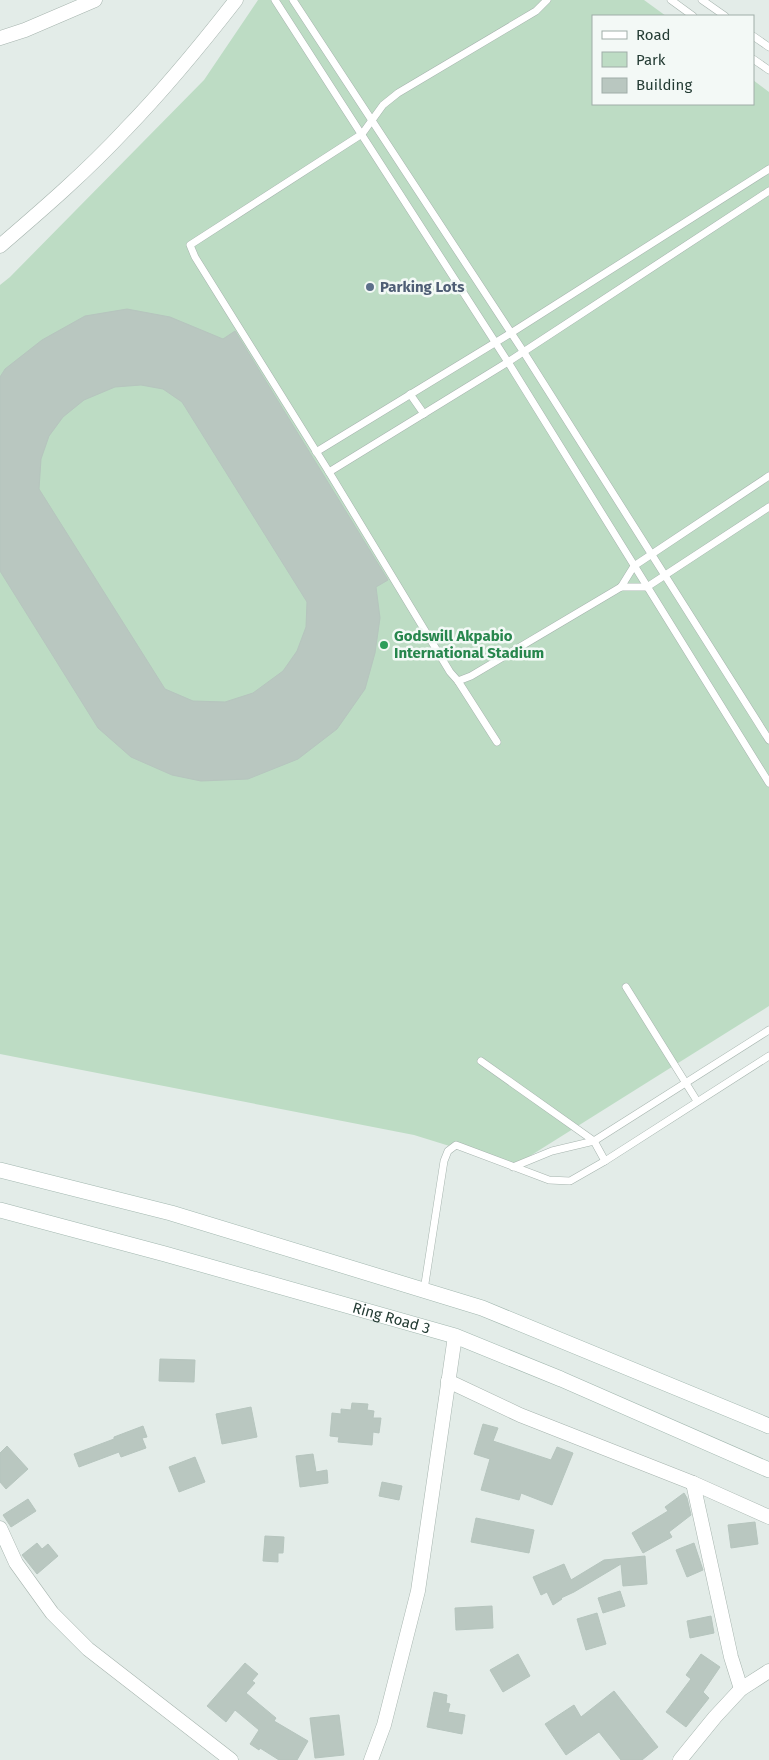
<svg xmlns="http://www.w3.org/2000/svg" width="769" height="1760" font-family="'Fira Sans',sans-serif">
<rect width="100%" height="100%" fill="#e3ece8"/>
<polygon fill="#bddcc4" points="258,0 644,0 666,16 593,16 593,104 753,104 753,80 769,92 769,1006 514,1166 414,1135 0,1054 0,285 10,277 204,80"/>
<g fill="#b9c7c0" stroke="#b6c5be" fill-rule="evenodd">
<path d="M127 309 170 317 223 339 235 331 388 580 376 587 380 618 375 653 365 689 337 729 298 759 248 779 201 781 172 775 131 757 98 728 0 571V377L5 369 42 340 85 316ZM141 385 163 389 182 402 307 602 306 627 297 651 283 671 253 693 225 702 193 701 165 689 39 489 41 459 49 436 63 417 84 400 115 387Z"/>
<polygon points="160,1359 195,1360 194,1382 159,1381"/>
<polygon points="352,1403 368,1404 367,1410 374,1411 373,1418 381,1418 379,1433 373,1432 372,1445 338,1442 339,1437 330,1436 332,1413 341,1414 341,1409 351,1410"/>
<polygon points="251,1407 257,1437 222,1444 216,1414"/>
<polygon points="483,1424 498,1428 493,1441 551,1460 557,1447 573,1453 552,1505 521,1493 519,1500 481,1490 490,1459 474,1454"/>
<polygon points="143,1426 147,1437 142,1438 146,1448 121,1457 119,1452 79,1467 74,1454 114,1439 114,1437"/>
<polygon points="7,1446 28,1469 6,1489 0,1482 0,1453"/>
<polygon points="313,1454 316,1472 327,1470 328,1483 300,1487 296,1456"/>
<polygon points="195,1457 205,1482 179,1492 169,1467"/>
<polygon points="382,1482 402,1486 399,1500 379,1496"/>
<polygon points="684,1493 687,1498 691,1515 669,1532 672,1537 643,1553 632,1533 668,1511 665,1507"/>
<polygon points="28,1499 36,1511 11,1527 3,1515"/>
<polygon points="476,1518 534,1530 529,1553 471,1542"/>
<polygon points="755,1522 758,1544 731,1548 728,1525"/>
<polygon points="265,1536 284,1537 283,1553 278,1553 278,1562 263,1561"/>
<polygon points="37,1543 42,1549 48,1544 58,1556 37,1574 22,1555"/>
<polygon points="694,1543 703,1570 687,1577 676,1550"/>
<polygon points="645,1556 647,1584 623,1586 621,1564 574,1592 561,1598 562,1599 553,1605 547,1592 541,1595 533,1577 564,1564 571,1580 604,1560"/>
<polygon points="620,1591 625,1606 603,1613 598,1598"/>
<polygon points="492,1606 493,1628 456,1630 455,1608"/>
<polygon points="597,1613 606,1644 586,1650 577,1619"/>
<polygon points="711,1616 714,1633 690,1638 687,1621"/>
<polygon points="518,1654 530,1676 503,1692 490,1670"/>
<polygon points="701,1654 720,1667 703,1692 709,1698 686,1727 666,1712 691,1679 686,1675"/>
<polygon points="245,1663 258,1674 252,1681 255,1683 246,1693 276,1718 274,1721 308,1741 297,1760 279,1760 260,1748 259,1750 250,1744 259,1730 235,1710 226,1722 207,1706"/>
<polygon points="614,1691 658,1747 642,1760 621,1760 599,1732 566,1755 545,1724 574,1705 581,1717"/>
<polygon points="434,1692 447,1695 446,1703 450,1704 448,1712 465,1715 462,1734 427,1727"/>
<polygon points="339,1715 344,1755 315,1758 310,1718"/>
</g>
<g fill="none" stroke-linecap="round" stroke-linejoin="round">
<defs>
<g id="lane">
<polyline points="275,0 508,362 769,783"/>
<polyline points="293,0 523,351 769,740"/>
<polyline points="671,0 693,16"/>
<polyline points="702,0 725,16"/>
<polyline points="753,36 769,47"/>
<polyline points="753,59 769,70"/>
<polyline points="410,394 424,414"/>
<polyline points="316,452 511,333 769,169"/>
<polyline points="329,472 508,362 769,191"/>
<polyline points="621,587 647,587 769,507"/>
<polyline points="458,681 471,676 621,587 634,566 769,476"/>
<polyline points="497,742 458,681 450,672 329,472 195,257 190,245 362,134 383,105 398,93 536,11 547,0"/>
<polyline points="626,987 697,1101"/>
<polyline points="481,1061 594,1141 605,1161"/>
<polyline points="513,1167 552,1151 594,1141 769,1030"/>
<polyline points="424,1290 444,1161 448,1151 456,1145 549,1180 570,1181 605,1161 769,1056"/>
</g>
<g id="street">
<polyline points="0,38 25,30 95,0"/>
<path d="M0 246C43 209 86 172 125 130 165 89 201 45 236 0"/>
<polyline points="448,1381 520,1415 693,1483 769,1517"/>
<polyline points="693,1483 731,1657 741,1689"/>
<polyline points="0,1528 16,1563 52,1613 88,1649 231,1760"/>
<polyline points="371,1760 384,1725 418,1591 455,1336"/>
<polyline points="680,1760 715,1717 741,1689 769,1671"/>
</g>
<g id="secondary">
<polyline points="0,1170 171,1213 482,1308 769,1426"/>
<path id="s1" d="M0 1210 165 1254 455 1336 561 1379 769 1470"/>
</g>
</defs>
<use href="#lane" stroke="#a6b4ae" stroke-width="8"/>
<use href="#street" stroke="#a6b4ae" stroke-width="15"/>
<use href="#secondary" stroke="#a2b7af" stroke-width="16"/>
<use href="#lane" stroke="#fff" stroke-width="7"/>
<use href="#street" stroke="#fff" stroke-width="14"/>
<use href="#secondary" stroke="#fff" stroke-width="15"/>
</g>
<circle fill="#5c6f8a" stroke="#f3f9f6" stroke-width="2" cx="370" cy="287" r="5"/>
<circle fill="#2e9e5b" stroke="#f3f9f6" stroke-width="2" cx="384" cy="645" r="5"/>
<g text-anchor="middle" stroke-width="5" stroke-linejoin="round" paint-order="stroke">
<g font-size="15" font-weight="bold" fill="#4e5e75" stroke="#f3f9f6" text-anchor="start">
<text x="380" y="292">Parking Lots</text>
</g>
<g font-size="15" font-weight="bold" fill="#27864d" stroke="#f3f9f6" text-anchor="start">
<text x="394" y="641">Godswill Akpabio<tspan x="394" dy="17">International Stadium</tspan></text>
</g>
<g font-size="15" fill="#243c34" stroke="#f3f9f6">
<text dy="5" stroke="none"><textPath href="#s1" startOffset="406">Ring Road 3</textPath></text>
</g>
</g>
<rect x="592" y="15" width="162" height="90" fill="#f3f9f6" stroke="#a0ada8"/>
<rect x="602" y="31" width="25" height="8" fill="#ffffff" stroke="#a0ada8"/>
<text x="636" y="40" font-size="15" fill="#243c34">Road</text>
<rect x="602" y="52" width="25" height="15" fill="#bddcc4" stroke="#a0ada8"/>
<text x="636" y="65" font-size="15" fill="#243c34">Park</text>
<rect x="602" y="78" width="25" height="15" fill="#b9c7c0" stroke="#a0ada8"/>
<text x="636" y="90" font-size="15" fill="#243c34">Building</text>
</svg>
